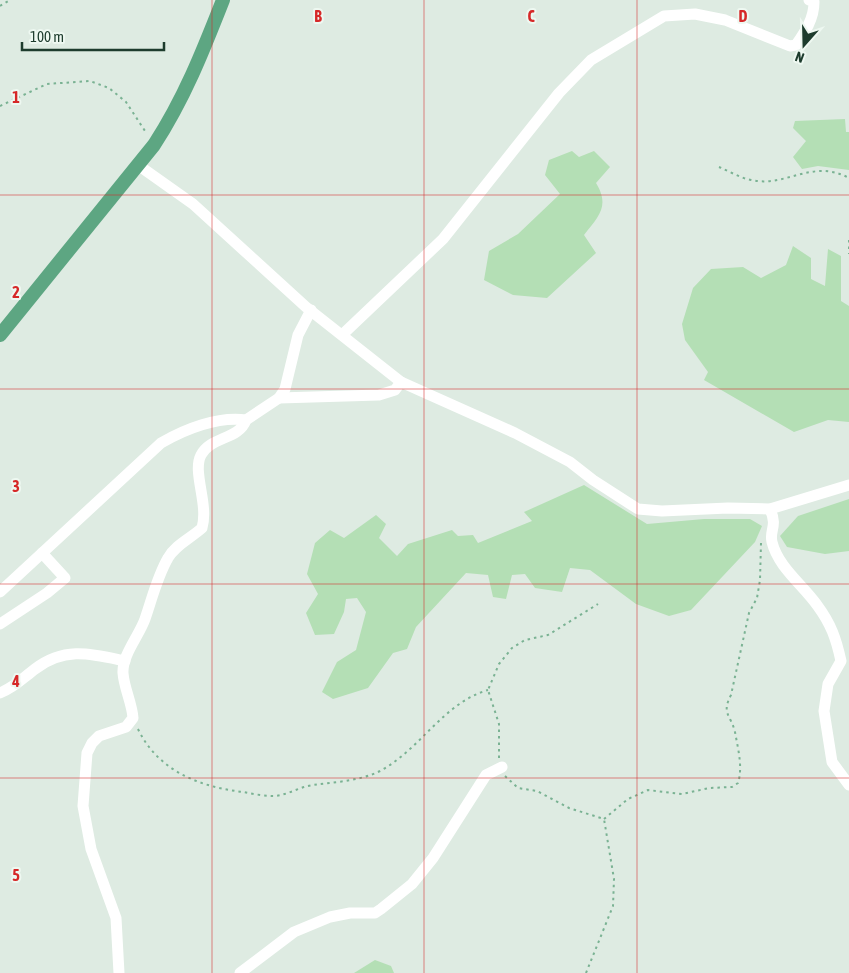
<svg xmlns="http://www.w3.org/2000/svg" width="849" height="973" font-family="'Asap Condensed',sans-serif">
<rect width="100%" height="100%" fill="#deebe2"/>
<g fill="#b4dfb5">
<polygon points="845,119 846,132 849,132 849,170 818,166 802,169 793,157 806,141 793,128 795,121"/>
<path d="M572 151 579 157 594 151 610 167 596 183C610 206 599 216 584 235L596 253 547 298 513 295 484 280 489 251 518 234 560 194 545 175 549 160Z"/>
<polygon points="793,246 811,258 811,279 825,286 828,249 841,256 841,301 849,306 849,422 828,420 794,432 704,380 708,372 685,340 682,324 693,288 711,269 743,267 761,278 786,265"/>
<polygon points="584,485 647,524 704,519 750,519 762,526 755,542 691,610 669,616 636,604 590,570 570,568 562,592 535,588 525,574 512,575 506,599 493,597 488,575 466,573 416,627 407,649 393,653 368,688 333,699 322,692 337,662 356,650 366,612 357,598 346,599 344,612 334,634 315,635 306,613 318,594 307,574 315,543 330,530 344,538 376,515 386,524 379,538 397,556 408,544 452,530 458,536 473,535 478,543 532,521 524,512"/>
<polygon points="849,499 849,551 825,554 787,547 780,536 798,516"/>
<polygon points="375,960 391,966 394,973 354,973"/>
</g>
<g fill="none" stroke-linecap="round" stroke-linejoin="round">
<g stroke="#7ab293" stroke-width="2" stroke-dasharray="2.5 4" stroke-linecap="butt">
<polyline points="0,6 10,0"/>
<polyline points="0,106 47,84 90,81 109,88 126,102 147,134"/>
<path d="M719 167C729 171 740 178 751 180 786 188 812 158 849 178"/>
<polyline points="849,240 849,254"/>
<path d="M138 729C158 771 200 787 243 792 253 794 264 796 274 796 288 795 299 787 313 785 335 782 360 781 380 771 421 749 443 703 488 690"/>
<polyline points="499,758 499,724 488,690 499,664 512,648 525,640 548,635 598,604"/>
<polyline points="505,776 518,788 537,791 569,808 604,819"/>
<path d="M604 819 628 799 648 790 682 794 709 788 732 787 738 783C743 767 738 749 735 732 731 715 721 714 731 695L749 613 757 598 760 580 761 543"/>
<polyline points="586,973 613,906 614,879 604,819"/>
</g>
<g stroke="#fff" stroke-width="11">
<polyline points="138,165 193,204 306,307 401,382 515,433 570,462 593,480 638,509 662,511 728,508 770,509 849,485"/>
<path d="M342 335 443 239 559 93 591 60 664 16 695 14 725 20 790 46 796 45C805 32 814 19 814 2L809 0"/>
<polyline points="279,398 379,395 395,390 401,382"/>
<path d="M770 509C778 527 769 530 772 542 778 567 803 585 817 605 831 624 836 638 841 661L828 684 824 711 832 762 849 785"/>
<path d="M0 592 161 443C185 429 218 416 246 420"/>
<polyline points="0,624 47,593 65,578 42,553"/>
<path d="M0 693C15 687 23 678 35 669 65 646 92 654 125 661"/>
<path d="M119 973 116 918 91 849 83 806 87 753 92 743 99 736 126 727 133 718C132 703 124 688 123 673 122 655 139 636 145 619 152 599 157 577 168 558 175 545 191 538 202 528 209 504 192 472 201 455 211 436 239 440 246 420L279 398 285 389 298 335 311 310"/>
<polyline points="240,973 294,932 330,917 350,913 375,913 381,909 412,884 433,858 486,775 502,767"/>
</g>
<path stroke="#5da682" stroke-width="14" d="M0 335 154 145C184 99 203 51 223 0"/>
</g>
<path fill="none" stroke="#d62828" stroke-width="1" stroke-opacity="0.55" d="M212 0V973M424 0V973M637 0V973M0 195H849M0 389H849M0 584H849M0 778H849"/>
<g font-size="16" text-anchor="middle" font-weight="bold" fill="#d62828" stroke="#eef8f1" stroke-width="4" stroke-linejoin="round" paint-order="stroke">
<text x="318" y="22">B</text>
<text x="531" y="22">C</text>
<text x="743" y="22">D</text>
<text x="16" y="103">1</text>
<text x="16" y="298">2</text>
<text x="16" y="492">3</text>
<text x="16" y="687">4</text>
<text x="16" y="881">5</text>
</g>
<g transform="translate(804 45) rotate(200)" stroke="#eef8f1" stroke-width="4" paint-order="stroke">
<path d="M0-4L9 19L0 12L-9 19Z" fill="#1d3c2d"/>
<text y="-8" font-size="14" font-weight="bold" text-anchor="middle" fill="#1d3c2d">N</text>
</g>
<path d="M22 42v8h142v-8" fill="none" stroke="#1d3c2d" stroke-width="2.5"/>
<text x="30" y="42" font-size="15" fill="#1d3c2d" stroke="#eef8f1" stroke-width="4" paint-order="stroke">100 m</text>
</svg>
